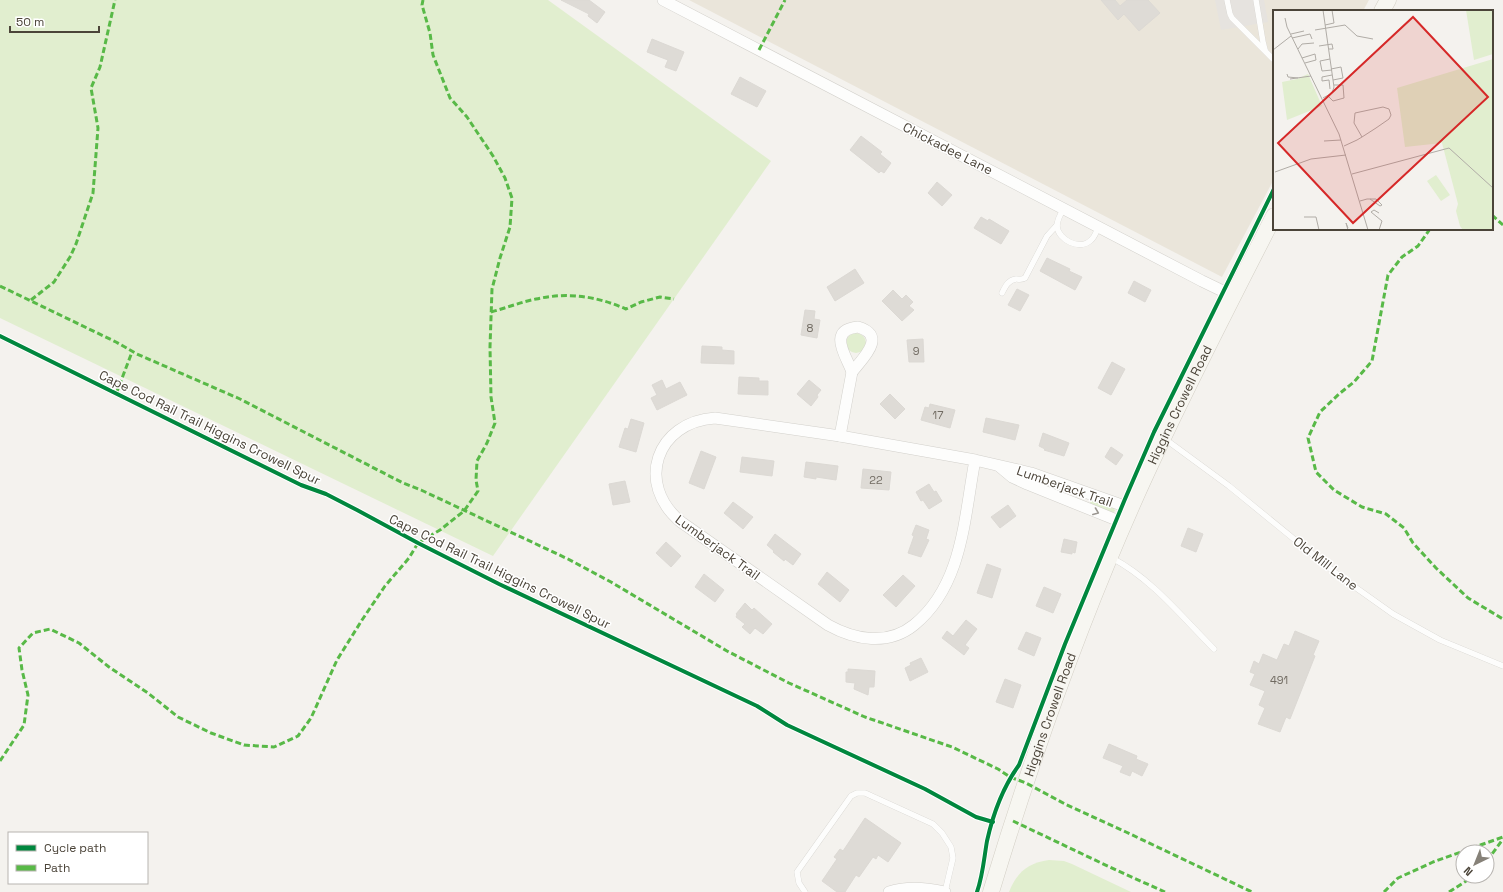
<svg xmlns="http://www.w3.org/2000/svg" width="1503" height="892" font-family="'Space Grotesk',sans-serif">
<rect width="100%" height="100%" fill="#f4f2ee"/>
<polygon fill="#eae5da" points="689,0 1369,0 1363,11 1274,11 1274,179 1222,277"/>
<g fill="#e1eecf">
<polygon points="0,0 548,0 771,161 493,556 0,318"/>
<circle cx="856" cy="343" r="10"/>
<polygon points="1092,499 1114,508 1115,511 1112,513 1090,505 1090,502"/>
<path d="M1049 860 1064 861 1072 864 1131 892H1009C1017 872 1028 863 1049 860Z"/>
</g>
<polygon fill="#e6e3df" points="1215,0 1264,0 1268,22 1221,30"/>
<g fill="#dedbd6" stroke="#dcd9d4">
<polygon points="561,0 589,0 605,12 597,23 588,16 589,14"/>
<polygon points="1101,0 1115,0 1120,6 1127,0 1148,0 1160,13 1139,31 1124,14 1118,20"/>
<polygon points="652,39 684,52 676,71 665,67 668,60 647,52"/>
<polygon points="740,77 766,91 757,107 731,94"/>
<polygon points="861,136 882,152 880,154 891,163 884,173 881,171 879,173 850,150"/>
<polygon points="937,182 952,195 942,206 928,193"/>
<polygon points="981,217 988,221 989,219 1009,231 1001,244 974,228"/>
<polygon points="1047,258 1070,269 1069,271 1082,277 1075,290 1040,271"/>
<polygon points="855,269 864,283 835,301 827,287"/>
<polygon points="1134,281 1151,290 1145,302 1128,293"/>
<polygon points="1017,289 1029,295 1020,311 1008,305"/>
<polygon points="893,290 902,299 906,295 913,302 909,306 914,310 902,321 882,301"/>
<polygon points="805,310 815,311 814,319 820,320 817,338 801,335"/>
<polygon points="923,339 924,362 909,362 907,340"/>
<polygon points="702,346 722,347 722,350 734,351 734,364 701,363"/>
<polygon points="1112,362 1125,369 1111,395 1098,388"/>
<polygon points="739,377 759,378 759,381 768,381 768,395 738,394"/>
<polygon points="662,380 666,389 680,382 687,395 657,410 651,398 657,395 652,385"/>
<polygon points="809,380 821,390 817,395 818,397 811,406 797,394"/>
<polygon points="890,394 905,409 895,419 880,404"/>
<polygon points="930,404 955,410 950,428 921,420 925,407 929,408"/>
<polygon points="986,418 1019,425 1015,440 983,432"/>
<polygon points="631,419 644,423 636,452 619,447 625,428 628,429"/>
<polygon points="1043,433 1069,443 1064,456 1044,450 1045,449 1039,446"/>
<polygon points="1111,447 1123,455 1116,465 1105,457"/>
<polygon points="701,451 716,457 704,489 689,483"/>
<polygon points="742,457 774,461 772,476 740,472"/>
<polygon points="806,462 838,466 836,480 816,477 816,479 804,477"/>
<polygon points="863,469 891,472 889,490 861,488"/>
<polygon points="625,481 630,502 613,505 609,484"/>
<polygon points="929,484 934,492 936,491 942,501 929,509 923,500 921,501 916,492"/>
<polygon points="733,502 753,517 743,529 724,513"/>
<polygon points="1008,505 1016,516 1000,528 991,517"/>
<polygon points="916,525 929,530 926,539 929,540 921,557 908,553 914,536 912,535"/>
<polygon points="1188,528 1203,534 1196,552 1181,546"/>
<polygon points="775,534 801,554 793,565 785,559 784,561 773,552 774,551 767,545"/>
<polygon points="1064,539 1077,542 1075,553 1072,552 1072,554 1061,552"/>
<polygon points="666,542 681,556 671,567 656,553"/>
<polygon points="987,564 1001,569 992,598 977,593"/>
<polygon points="827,572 849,590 840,602 818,584"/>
<polygon points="704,574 724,590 715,602 695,587"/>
<polygon points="903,575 915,586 896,607 883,595"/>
<polygon points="1044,587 1061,594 1053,613 1036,606"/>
<polygon points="745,603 752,610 754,608 772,624 763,634 755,628 750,634 742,627 745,624 736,617 737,615 736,614"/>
<polygon points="966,620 977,629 965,645 969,648 964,655 942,638 947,631 953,636"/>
<polygon points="1295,631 1319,641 1313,655 1315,656 1290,719 1286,717 1280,732 1258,724 1265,708 1259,705 1265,691 1250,685 1255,674 1250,672 1254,661 1259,664 1263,654 1277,660 1284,644 1289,646"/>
<polygon points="1026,632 1041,638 1034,656 1018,649"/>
<polygon points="921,658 928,672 910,681 905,668 911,665 910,663"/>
<polygon points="848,669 875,671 874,687 869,687 868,695 854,689 855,683 846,682 846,672 848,672"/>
<polygon points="1005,679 1021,685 1013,708 996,702"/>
<polygon points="1109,744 1137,756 1136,759 1148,764 1142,776 1132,771 1130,776 1120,772 1123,766 1103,758"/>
<polygon points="865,818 901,843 888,862 878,855 876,859 873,857 859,877 856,875 845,892 837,892 822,881 837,859 834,857 840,849 843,851"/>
</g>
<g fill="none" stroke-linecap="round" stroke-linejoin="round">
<defs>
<g id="lane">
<polyline points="1227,0 1230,14 1232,18 1274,60"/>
<polyline points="1256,0 1263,42 1265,50"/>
<path d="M1064 208C1061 213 1057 220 1057 226 1058 240 1080 251 1091 240 1095 237 1096 231 1099 227"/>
<path d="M1002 293C1005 287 1008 280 1016 279 1020 279 1021 280 1025 278L1047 236 1057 225"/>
<polyline points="1165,439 1229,486 1338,575 1393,614 1440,640 1503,666"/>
<path d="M1112 558C1152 579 1182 617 1214 649"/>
<polyline points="805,892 799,883 797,872 851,796 857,793 865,793 933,824 942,833 951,847 953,858 945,892"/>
</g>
<g id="street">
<polyline points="663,0 1202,281 1233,296"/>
<path d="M858 327C888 336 862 359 852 372 847 357 826 330 858 327Z"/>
<polyline points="840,436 852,372"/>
<path d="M975 460C964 518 963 585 914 625 888 646 855 640 828 625L681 522C635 484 656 422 715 418L840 436 975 460 1031 473 1130 508"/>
<polyline points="1000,467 1012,477 1027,484 1124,523"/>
<path d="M889 892C907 886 927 888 945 892"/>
</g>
<g id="secondary">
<polyline points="1382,11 1388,0"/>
<path id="s1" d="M991 892C1034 750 1084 609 1146 474 1186 387 1230 302 1274 216"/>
</g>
</defs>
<use href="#lane" stroke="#d2d0cb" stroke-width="6"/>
<use href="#street" stroke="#d2d0cb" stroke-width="12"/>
<use href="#secondary" stroke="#d3cfc5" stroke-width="17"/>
<use href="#lane" stroke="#fdfdfc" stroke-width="5.5"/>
<use href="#street" stroke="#fdfdfc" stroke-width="11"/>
<use href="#secondary" stroke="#f7f6f1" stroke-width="16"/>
<g stroke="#58b947" stroke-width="3" stroke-dasharray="6 3" stroke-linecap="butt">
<polyline points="759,50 785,0"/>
<polyline points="1492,215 1503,225"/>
<polyline points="1430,229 1418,246 1402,257 1388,275 1372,361 1354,382 1339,394 1320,412 1308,438 1316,472 1334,490 1362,507 1386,514 1404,528 1413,543 1436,568 1468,598 1503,619"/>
<polyline points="0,286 116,342 137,354 240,399 403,483 421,490 568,559 611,582 727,651 789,683 865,717 952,747 998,769 1010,777 1026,783 1065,804 1126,832 1252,892"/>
<polyline points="31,300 54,282 70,257 76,244 93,193 98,128 91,88 100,67 115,0"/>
<path d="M491 312C506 308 521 302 536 299 568 292 596 296 626 309L641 302 660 297 674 299"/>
<polyline points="116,394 132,352"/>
<polyline points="0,761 24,725 28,695 22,670 19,648 33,633 50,629 79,643 109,667 148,693 178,717 211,733 244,745 274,747 298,736 311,718 337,660 362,620 385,586 409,558 418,543 440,530 464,511 478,491 476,480 477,461 487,443 495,423 491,397 490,347 492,289 500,258 510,227 512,198 505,178 493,156 467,117 450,98 433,55 430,33 422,5 423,0"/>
<polyline points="1013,821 1116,870 1165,892"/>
<polyline points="1487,861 1503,839"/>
<polyline points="1384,892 1398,878 1433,862 1503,837"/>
<polyline points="1449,892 1474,876"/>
</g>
<defs>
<g id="cycleway">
<polyline points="0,336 301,485 326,494 357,510 418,543 499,584 757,706 787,725 925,789 976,817 993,822"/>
<path d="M977 892C983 875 984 858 987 841 993 814 1003 787 1019 765L1065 644 1125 499 1154 432 1274 189"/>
</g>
</defs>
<use href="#cycleway" stroke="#fff" stroke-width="6"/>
<use href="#cycleway" stroke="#00873e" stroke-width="4"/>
</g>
<defs><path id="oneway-chevron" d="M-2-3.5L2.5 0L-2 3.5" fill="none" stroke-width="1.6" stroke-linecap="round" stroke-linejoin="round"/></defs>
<use stroke="#9b9791" href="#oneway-chevron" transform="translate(1096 512) rotate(22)"/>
<g text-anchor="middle" stroke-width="3" stroke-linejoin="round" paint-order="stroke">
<g font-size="11" fill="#706a61">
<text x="810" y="332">8</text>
<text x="916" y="355">9</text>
<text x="938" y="419">17</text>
<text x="876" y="484">22</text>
<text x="1279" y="684">491</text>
</g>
<g font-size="13" fill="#4b4439" stroke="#fff">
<text transform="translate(948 148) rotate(27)" y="5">Chickadee Lane</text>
<text dy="5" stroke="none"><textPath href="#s1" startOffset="523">Higgins Crowell Road</textPath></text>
<text transform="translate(210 427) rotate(26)" y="5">Cape Cod Rail Trail Higgins Crowell Spur</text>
<text transform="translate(1065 486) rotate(19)" y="5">Lumberjack Trail</text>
<text transform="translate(718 547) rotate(36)" y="5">Lumberjack Trail</text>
<text transform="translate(1326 563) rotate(38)" y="5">Old Mill Lane</text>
<text transform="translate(500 571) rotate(26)" y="5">Cape Cod Rail Trail Higgins Crowell Spur</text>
<text dy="5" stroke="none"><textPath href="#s1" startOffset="187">Higgins Crowell Road</textPath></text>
</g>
</g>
<g transform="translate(1273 10)">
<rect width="220" height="220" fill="#f4f2ee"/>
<path d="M193 0H220V44L201 50ZM220 49V220H190L187 216 183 201 185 194 169 133 132 137 124 78ZM35 64 49 96 14 110 9 72 24 69ZM163 165 177 185 168 191 154 171Z" fill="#e1eecf"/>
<path fill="none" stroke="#b0aca6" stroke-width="1" d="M50 0 61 77 59 83 50 88M12 8 14 17 66 124 95 220M52 15 61 13 59 0M42 20 72 15 84 26 100 29M18 24 31 21M19 28 37 24 39 29M46 36 59 34 60 39H56M25 39 29 34 41 33M0 40 18 26M29 48 42 44 43 50 32 53M57 49 47 51 49 61 59 60M58 59 68 57 70 68 60 70M14 64 15 67 25 68M17 69 38 66M57 79 56 70 49 71V67L59 65M55 86 60 91 71 88 70 75H61M51 131 68 130M71 136 84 130 89 127 103 118 116 109 118 105 116 99 110 97 82 103 81 113 89 127M2 162 38 149 73 145M79 164 176 138 220 178M87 191 94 189H103L109 195 107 196 97 189M106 203 101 200 98 202 109 211 106 220M31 207H43L46 220M75 218 73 213 75 220"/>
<path fill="#d62828" fill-opacity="0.15" stroke="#d62828" stroke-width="2" d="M140 7 215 87 80 213 5 133Z"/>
<rect width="220" height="220" fill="none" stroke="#4b4439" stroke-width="2"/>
</g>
<rect x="8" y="832" width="140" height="52" fill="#ffffff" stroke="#b7b4b0"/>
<rect x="16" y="845" width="20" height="6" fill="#00873e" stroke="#b7b4b0"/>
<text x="44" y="852" font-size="12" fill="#4b4439">Cycle path</text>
<rect x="16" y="865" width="20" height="6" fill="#58b947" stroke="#b7b4b0"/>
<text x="44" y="872" font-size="12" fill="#4b4439">Path</text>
<g transform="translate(1475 864) rotate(223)"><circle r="19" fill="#ffffff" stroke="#b7b4b0"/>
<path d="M0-3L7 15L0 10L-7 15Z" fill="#868178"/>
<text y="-6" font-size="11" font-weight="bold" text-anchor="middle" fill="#4b4439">N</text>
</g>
<path d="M10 26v6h89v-6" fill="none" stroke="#4b4439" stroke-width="2"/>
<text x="16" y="26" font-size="12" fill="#4b4439" stroke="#ffffff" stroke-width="3" paint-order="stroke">50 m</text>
</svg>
